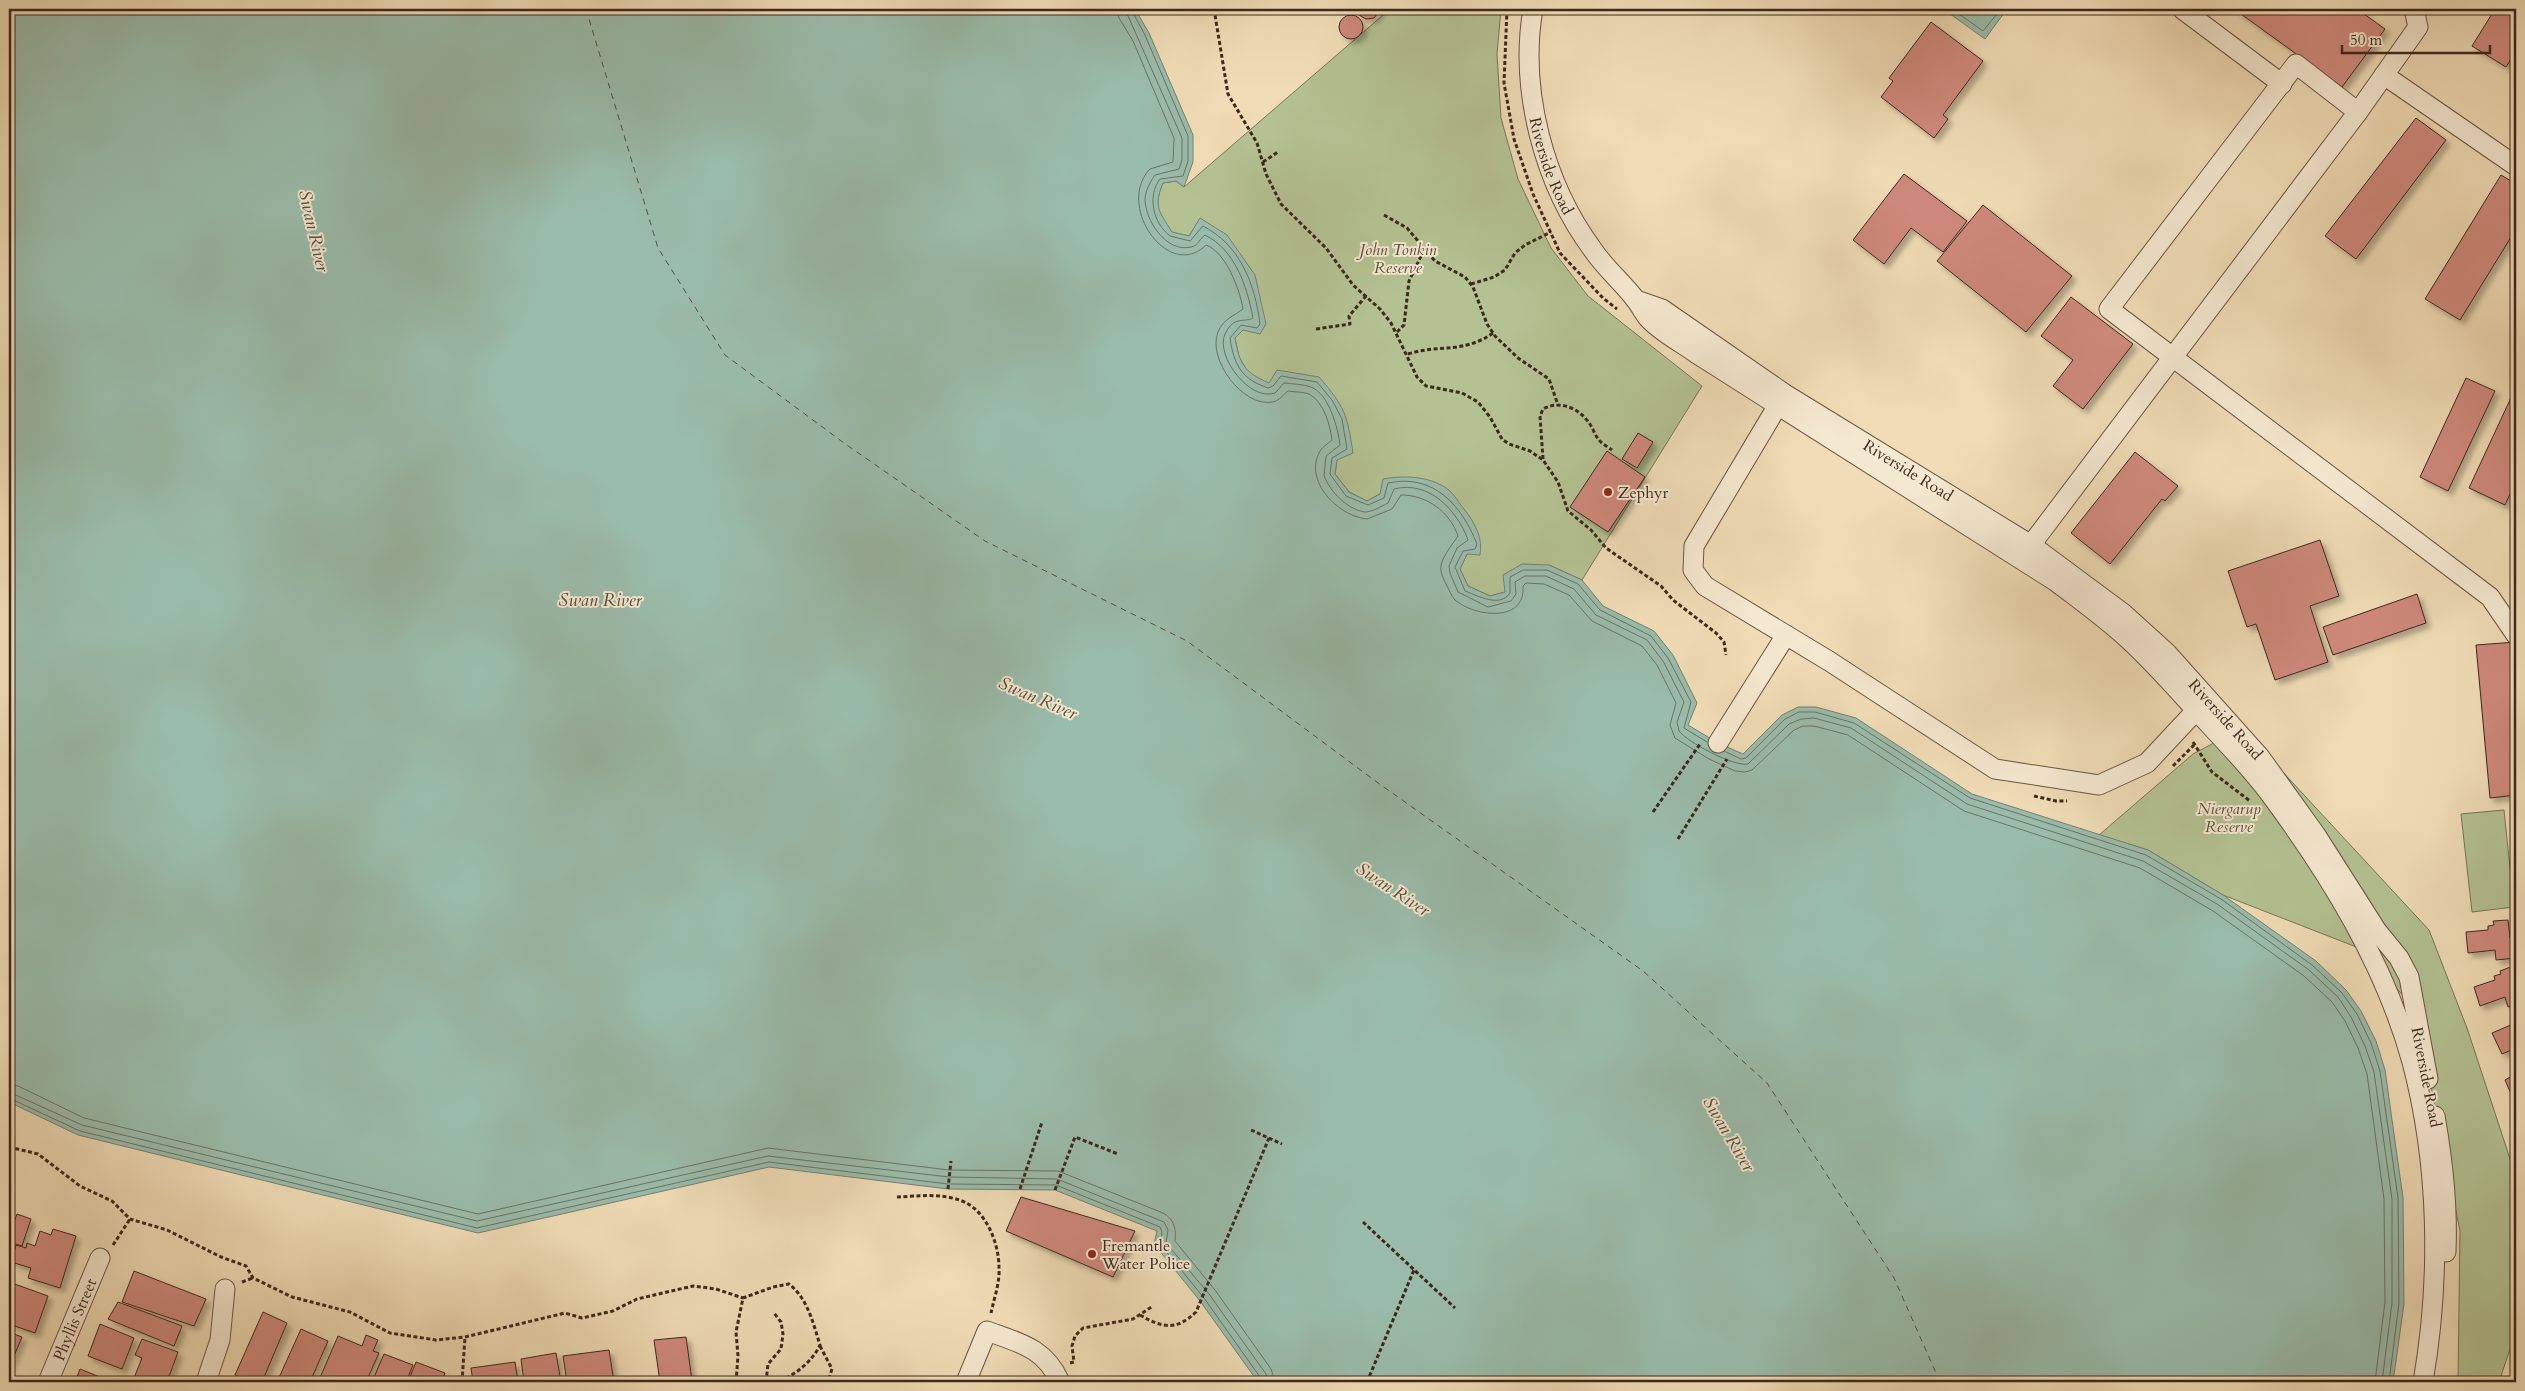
<svg xmlns="http://www.w3.org/2000/svg" width="2525" height="1391" font-family="Cardo,serif">
<defs>
<filter id="shadow"><feDropShadow dx="4.5" dy="4.5" stdDeviation="2.5" flood-color="#0004"/></filter>
</defs>
<rect width="100%" height="100%" fill="#f0dcb6"/>
<filter id="stains"><feTurbulence type="fractalNoise" baseFrequency=".004" numOctaves="4"/><feColorMatrix values="0 0 0 0 .2 0 0 0 0 .09 0 0 0 0 .02 0 0 0 .5 -.17"/></filter>
<radialGradient id="worn" r=".72"><stop offset=".6" stop-color="#630" stop-opacity="0"/><stop offset="1" stop-color="#630" stop-opacity=".3"/></radialGradient>
<g fill="#b4c293" stroke="#787558">
<path d="M1390 9H1501L1497 54 1501 118 1518 179 1551 248 1588 296 1702 386 1582 580 1549 565 1505 592 1490 596 1468 586 1460 569 1467 554 1380 494 1367 501 1349 492 1335 474 1337 460 1269 384 1249 374 1239 357 1235 338 1243 329 1200 219 1189 236 1171 232C1159 211 1153 207 1163 183L1176 181 1184 187Z"/>
<polygon points="2242,728 2429,930 2467,1028 2516,1177 2516,1331 2499,1382 2458,1382 2460,1231 2416,1011 2364,950 2223,895 2148,850 2099,835 2193,754"/>
<polygon points="2504,810 2514,907 2472,912 2461,814"/>
</g>
<g fill="#9abcab" stroke="#758172">
<path d="M9 9H1135L1149 33 1193 135V162L1184 187 1176 181 1163 183C1153 207 1159 211 1172 232L1189 236 1200 218 1227 235 1255 275 1266 324 1260 334 1243 330 1235 338C1240 365 1244 372 1269 383L1277 370 1319 377C1345 407 1347 414 1353 453L1337 460 1335 474 1349 492 1367 501 1380 494 1383 479C1405 475 1432 476 1450 491 1456 497 1461 506 1467 513 1476 525 1483 540 1480 555L1467 554 1460 569 1468 586 1490 596 1505 592 1503 575 1522 564 1549 565 1582 580 1603 606 1654 631 1673 655 1697 703 1688 725 1718 743 1743 754 1782 715 1798 707H1816L1856 718 1972 794 2148 850 2223 895 2316 961 2346 990 2361 1011 2376 1041 2385 1070 2403 1198 2404 1304 2393 1382H1258L1200 1301 1154 1244 1157 1231 1055 1190 948 1189 769 1167 478 1233 78 1135 9 1102Z"/>
<polygon points="1948,9 2007,9 1985,39 1946,11"/>
</g>
<g fill="none" stroke-linecap="round" stroke-linejoin="round">
<g stroke="#6c7264" stroke-width="1">
<path d="M1117 9 1119 18 1133 41 1174 138 1173 162 1150 169C1115 206 1169 282 1206 245 1226 252 1240 290 1243 309 1234 316 1223 319 1218 332 1207 359 1243 408 1273 402 1280 400 1283 395 1288 391 1294 392 1304 392 1309 394 1324 402 1330 425 1332 440 1328 444 1323 446 1320 451 1303 481 1338 516 1367 519L1392 509 1401 495C1427 495 1450 512 1458 536 1452 545 1444 554 1441 565 1440 572 1443 578 1446 584 1449 589 1451 596 1455 600 1475 617 1526 623 1523 586L1526 583 1544 584 1569 595 1592 621 1642 646 1657 665 1676 703 1670 725 1675 738 1709 759 1735 771 1745 772 1752 770 1794 730 1803 726H1814L1848 735 1964 811 2140 868 2213 911 2304 976 2332 1002 2345 1021 2358 1048 2367 1074 2384 1199 2385 1302 2375 1382"/>
<path d="M1125 9 1182 138V160L1179 169 1155 175C1151 180 1145 192 1145 199 1145 220 1166 253 1191 247 1198 246 1200 238 1205 235 1235 250 1247 286 1253 318 1245 323 1234 315 1225 334 1215 356 1250 402 1275 393L1284 383C1292 384 1303 384 1311 387 1329 394 1338 428 1340 445L1326 456 1324 475C1329 491 1348 510 1365 512 1372 512 1382 506 1388 503L1394 489C1429 480 1457 510 1468 540L1457 548 1449 566 1450 573 1458 592 1488 607 1511 601 1516 594 1515 582 1525 576H1546L1574 589 1596 615 1647 640 1663 661 1684 702 1677 722 1679 731C1687 742 1734 767 1748 764L1789 724 1801 719 1814 718 1851 728 1967 804 2143 861 2217 904 2309 970 2338 997 2351 1017 2365 1046 2374 1072 2392 1199V1303L2382 1382"/>
<path d="M1131 9 1145 35 1188 136V161L1183 176 1160 179C1147 196 1153 223 1170 236L1190 241 1203 226C1240 245 1255 284 1260 324L1257 328 1241 325 1230 338C1234 366 1242 379 1268 388L1273 386 1281 376 1317 382 1332 400 1342 419 1347 449 1332 458 1330 474 1346 496 1368 505 1384 498 1388 483C1434 473 1462 506 1477 544L1475 549 1463 551 1455 567 1465 591C1478 596 1500 608 1510 593V577L1523 570H1547L1578 584 1600 610 1651 636 1668 658 1691 702 1684 728 1707 742"/>
<polyline points="1952,9 1983,31 2001,9"/>
<polyline points="1724,751 1741,759 1746,758 1785,719 1799,712 1815,712 1854,723 1970,798 2146,855 2221,899 2312,965 2342,993 2357,1014 2371,1043 2380,1071 2398,1198 2399,1303 2389,1382"/>
<path d="M9 1084 18 1086 84 1118 478 1214 768 1148 949 1170 1058 1171 1163 1213C1175 1220 1176 1229 1175 1241L1215 1290 1271 1369 1275 1382"/>
<polyline points="9,1092 82,1125 477,1221 768,1156 949,1177 1057,1179 1164,1222 1168,1230 1166,1243 1209,1294 1266,1374 1268,1382"/>
<polyline points="9,1098 80,1131 477,1228 769,1162 948,1184 1056,1185 1160,1227 1162,1232 1160,1244 1204,1298 1260,1377 1261,1382"/>
</g>
<polyline stroke="#544d40" stroke-width="1" stroke-dasharray="6 5" stroke-linecap="butt" points="586,9 658,248 725,355 844,443 985,541 1187,641 1374,780 1643,971 1767,1083 1894,1278 1940,1382"/>
</g>
<g fill="#cf897b" stroke="#3d281d" filter="url(#shadow)">
<polygon points="1357,9 1381,9 1374,18 1366,19 1359,15"/>
<polygon points="2234,9 2357,9 2385,29 2342,87"/>
<polygon points="2495,9 2516,9 2516,51 2506,67 2472,46"/>
<circle cx="1351" cy="27" r="12"/>
<polygon points="1931,22 1983,61 1943,115 1948,119 1934,138 1881,97 1893,81 1889,78"/>
<polygon points="2416,118 2446,140 2356,259 2325,236"/>
<polygon points="1904,174 1967,221 1943,252 1911,228 1884,264 1853,240"/>
<polygon points="2501,175 2516,184 2516,229 2460,320 2425,299"/>
<polygon points="1983,205 2072,276 2026,332 1937,261"/>
<polygon points="2071,297 2133,344 2083,409 2053,386 2073,360 2041,336"/>
<polygon points="2466,378 2495,391 2448,491 2420,477"/>
<polygon points="2515,389 2516,481 2505,505 2469,488"/>
<polygon points="1638,433 1653,442 1637,468 1622,459"/>
<polygon points="1607,451 1645,477 1608,532 1570,507"/>
<polygon points="2135,452 2178,486 2165,501 2162,499 2110,564 2071,533"/>
<polygon points="2320,540 2339,596 2310,606 2328,662 2275,680 2256,624 2247,627 2228,571"/>
<polygon points="2417,594 2426,623 2333,655 2323,627"/>
<polygon points="2516,642 2516,795 2490,798 2476,645"/>
<polygon points="2508,920 2510,938 2514,938 2516,958 2496,960 2495,950 2468,953 2466,932 2488,930 2488,926 2494,925 2493,921"/>
<polygon points="2513,966 2516,975 2516,1005 2508,1007 2505,997 2480,1006 2474,987 2495,980 2494,976 2501,974 2500,971"/>
<polygon points="2516,1020 2516,1048 2502,1054 2492,1033 2513,1024 2512,1022"/>
<polygon points="2516,1074 2516,1105 2505,1080"/>
<polygon points="1021,1197 1135,1231 1113,1277 1006,1231"/>
<polygon points="17,1214 31,1219 22,1246 15,1244 10,1258 9,1221 14,1222"/>
<polygon points="53,1229 76,1236 60,1288 28,1278 31,1268 11,1262 16,1245 26,1248 27,1243 35,1246 40,1231 51,1235"/>
<polygon points="134,1271 206,1299 194,1326 122,1302"/>
<polygon points="9,1282 48,1296 35,1333 9,1324"/>
<polygon points="118,1302 182,1326 174,1346 108,1319"/>
<polygon points="263,1312 287,1323 262,1382 247,1382 235,1375"/>
<polygon points="100,1324 134,1338 122,1369 88,1356"/>
<polygon points="301,1329 328,1341 310,1382 277,1382"/>
<polygon points="9,1332 22,1337 9,1368"/>
<polygon points="366,1335 378,1340 373,1351 379,1353 366,1382 326,1382 319,1380 338,1336 362,1346"/>
<polygon points="686,1337 692,1380 660,1382 654,1340"/>
<polygon points="142,1339 178,1352 167,1382 143,1382 134,1378 142,1358 135,1355"/>
<polygon points="609,1350 614,1382 567,1382 563,1356"/>
<polygon points="556,1353 561,1382 524,1382 521,1359"/>
<polygon points="384,1354 413,1365 406,1382 372,1382"/>
<polygon points="416,1362 445,1373 442,1382 408,1382"/>
<polygon points="515,1362 518,1382 473,1382 471,1368"/>
<polygon points="80,1369 112,1382 75,1382"/>
</g>
<g fill="none" stroke-linecap="round" stroke-linejoin="round">
<defs>
<g id="minor">
<path id="s1" d="M1533 9C1519 90 1544 184 1593 250 1605 268 1622 282 1635 299 1640 305 1643 312 1648 318 1660 332 1682 343 1697 354L2055 581C2079 599 2105 618 2128 639 2152 661 2174 686 2196 710 2221 738 2248 764 2270 794 2330 875 2385 964 2412 1062 2439 1165 2441 1278 2423 1382"/>
<polyline points="2182,9 2282,84"/>
<polyline points="2384,75 2516,166"/>
<polyline points="2358,112 2296,64 2109,309 2490,597 2516,635"/>
<path id="s2" d="M1636 300 1662 309 1785 394 2031 545 2124 614 2167 653 2260 757 2316 835 2377 931 2399 958 2409 977 2428 1079"/>
<polyline points="1784,395 1694,546 1693,570 1705,586 1829,661 1995,769 2099,785 2147,763 2204,702"/>
<polyline points="2024,554 2358,112 2418,27 2414,9"/>
<polyline points="1718,743 1786,635"/>
<path d="M2435 1116C2443 1161 2448 1206 2446 1252"/>
<path id="s3" d="M48 1382 100 1258"/>
<polyline points="206,1382 220,1340 225,1289"/>
<path d="M966 1382 987 1331C1020 1343 1045 1348 1060 1382"/>
</g>
</defs>
<use href="#minor" stroke="#6a5543" stroke-width="21"/>
<g stroke="#3d281d" stroke-width="3" stroke-dasharray="4 2.5" stroke-linecap="butt">
<polyline points="1214,9 1228,94 1257,143 1266,174 1281,204 1326,248 1353,285 1380,309 1391,323 1417,377 1426,386 1462,393 1478,402 1490,417 1502,439 1509,444 1530,451 1543,460 1558,482 1568,511 1591,530 1606,548 1661,586 1673,600 1716,633 1724,642 1726,655"/>
<polyline points="1507,9 1504,83 1514,139 1533,194 1560,253 1603,298 1617,309"/>
<polyline points="1263,162 1278,152"/>
<polyline points="1384,215 1407,228 1435,261 1465,277 1473,287 1487,324 1495,336 1518,358 1549,379 1558,405"/>
<polyline points="1471,284 1494,277 1505,270 1515,253 1525,245 1551,232"/>
<polyline points="1316,329 1350,324 1349,316 1366,296"/>
<polyline points="1397,332 1404,325 1409,281 1424,250"/>
<path d="M1408 354C1439 344 1463 354 1493 333"/>
<path d="M1543 459 1540 416 1543 409C1557 401 1575 406 1586 419 1592 425 1594 434 1599 440 1602 444 1608 447 1612 450"/>
<polyline points="2193,742 2212,772 2250,801"/>
<polyline points="2173,766 2194,745"/>
<polyline points="2034,796 2056,801 2067,801"/>
<polyline points="1653,812 1700,744"/>
<polyline points="1678,839 1727,759"/>
<polyline points="1251,1130 1282,1144"/>
<polyline points="9,1147 38,1154 80,1186 112,1201 130,1219 167,1230 221,1257 246,1266 253,1278 292,1297 350,1312 390,1333 436,1340 465,1337 565,1313 582,1318 613,1311 637,1299 693,1286 716,1289 743,1298"/>
<polyline points="948,1189 951,1161"/>
<polyline points="1020,1189 1042,1122"/>
<polyline points="1055,1190 1075,1137 1118,1154"/>
<path d="M897 1197C918 1196 942 1193 962 1201 986 1210 999 1243 999 1268 1000 1282 994 1299 991 1313"/>
<polyline points="1363,1222 1455,1308"/>
<polyline points="113,1245 130,1219"/>
<polyline points="242,1282 253,1278"/>
<path d="M1140 1315C1162 1328 1176 1331 1196 1312L1269 1138"/>
<polyline points="820,1346 832,1369 828,1382"/>
<polyline points="1070,1363 1074,1362 1072,1346 1075,1336 1083,1328 1133,1319 1153,1306"/>
<polyline points="462,1382 465,1337"/>
<path d="M736 1382 738 1356 736 1332 743 1298 773 1287 789 1284C808 1299 813 1323 820 1345 812 1362 795 1375 778 1382"/>
<polyline points="766,1382 768,1364 781,1349 783,1334 781,1322 774,1313"/>
<polyline points="1367,1382 1414,1270"/>
</g>
<use href="#minor" stroke="#f5e8d0" stroke-width="19"/>
</g>
<g fill="#8f2418" stroke="#f5e8d0" stroke-width="2">
<circle cx="1608" cy="492" r="5"/>
<circle cx="1092" cy="1254" r="5"/>
</g>
<g text-anchor="middle" stroke-width="4" stroke-linejoin="round" paint-order="stroke">
<g font-size="16" fill="#3d281d" stroke="#f5e8d0">
<text dy="6" stroke="none"><textPath href="#s1" startOffset="160">Riverside Road</textPath></text>
<text dy="6" stroke="none"><textPath href="#s2" startOffset="322">Riverside Road</textPath></text>
<text dy="6" stroke="none"><textPath href="#s2" startOffset="728">Riverside Road</textPath></text>
<text transform="translate(2427 1077) rotate(79)" y="6">Riverside Road</text>
<text dy="6" stroke="none"><textPath href="#s3" startOffset="68">Phyllis Street</textPath></text>
</g>
<g font-size="16" font-style="italic" fill="#5b4e3a" stroke="#f5e8d0">
<text x="1398" y="255">John Tonkin<tspan x="1398" dy="18">Reserve</tspan></text>
<text x="2229" y="814">Niergarup<tspan x="2229" dy="18">Reserve</tspan></text>
</g>
<g font-size="16" fill="#3d281d" stroke="#f5e8d0" text-anchor="start">
<text x="1618" y="498">Zephyr</text>
<text x="1102" y="1251">Fremantle<tspan x="1102" dy="18">Water Police</tspan></text>
</g>
<g font-size="18" font-style="italic" fill="#544d40" stroke="#f5e8d0">
<text transform="translate(314 231) rotate(77)" y="6">Swan River</text>
<text x="600" y="606">Swan River</text>
<text transform="translate(1038 698) rotate(23)" y="6">Swan River</text>
<text transform="translate(1393 889) rotate(33)" y="6">Swan River</text>
<text transform="translate(1729 1134) rotate(59)" y="6">Swan River</text>
</g>
</g>
<rect width="2525" height="1391" fill="none" stroke="#f0dcb6" stroke-width="30"/>
<rect x="10" y="10" width="2505" height="1371" fill="none" stroke="#3d281d" stroke-width="2.5"/>
<rect x="15" y="15" width="2495" height="1361" fill="none" stroke="#3d281d"/>
<path d="M2342 45v8h148v-8" fill="none" stroke="#3d281d" stroke-width="2.5"/>
<text x="2350" y="45" font-size="15" fill="#3d281d" stroke="#f5e8d0" stroke-width="4" paint-order="stroke">50 m</text>
<rect width="100%" height="100%" filter="url(#stains)"/>
<rect width="100%" height="100%" fill="url(#worn)"/>
</svg>
